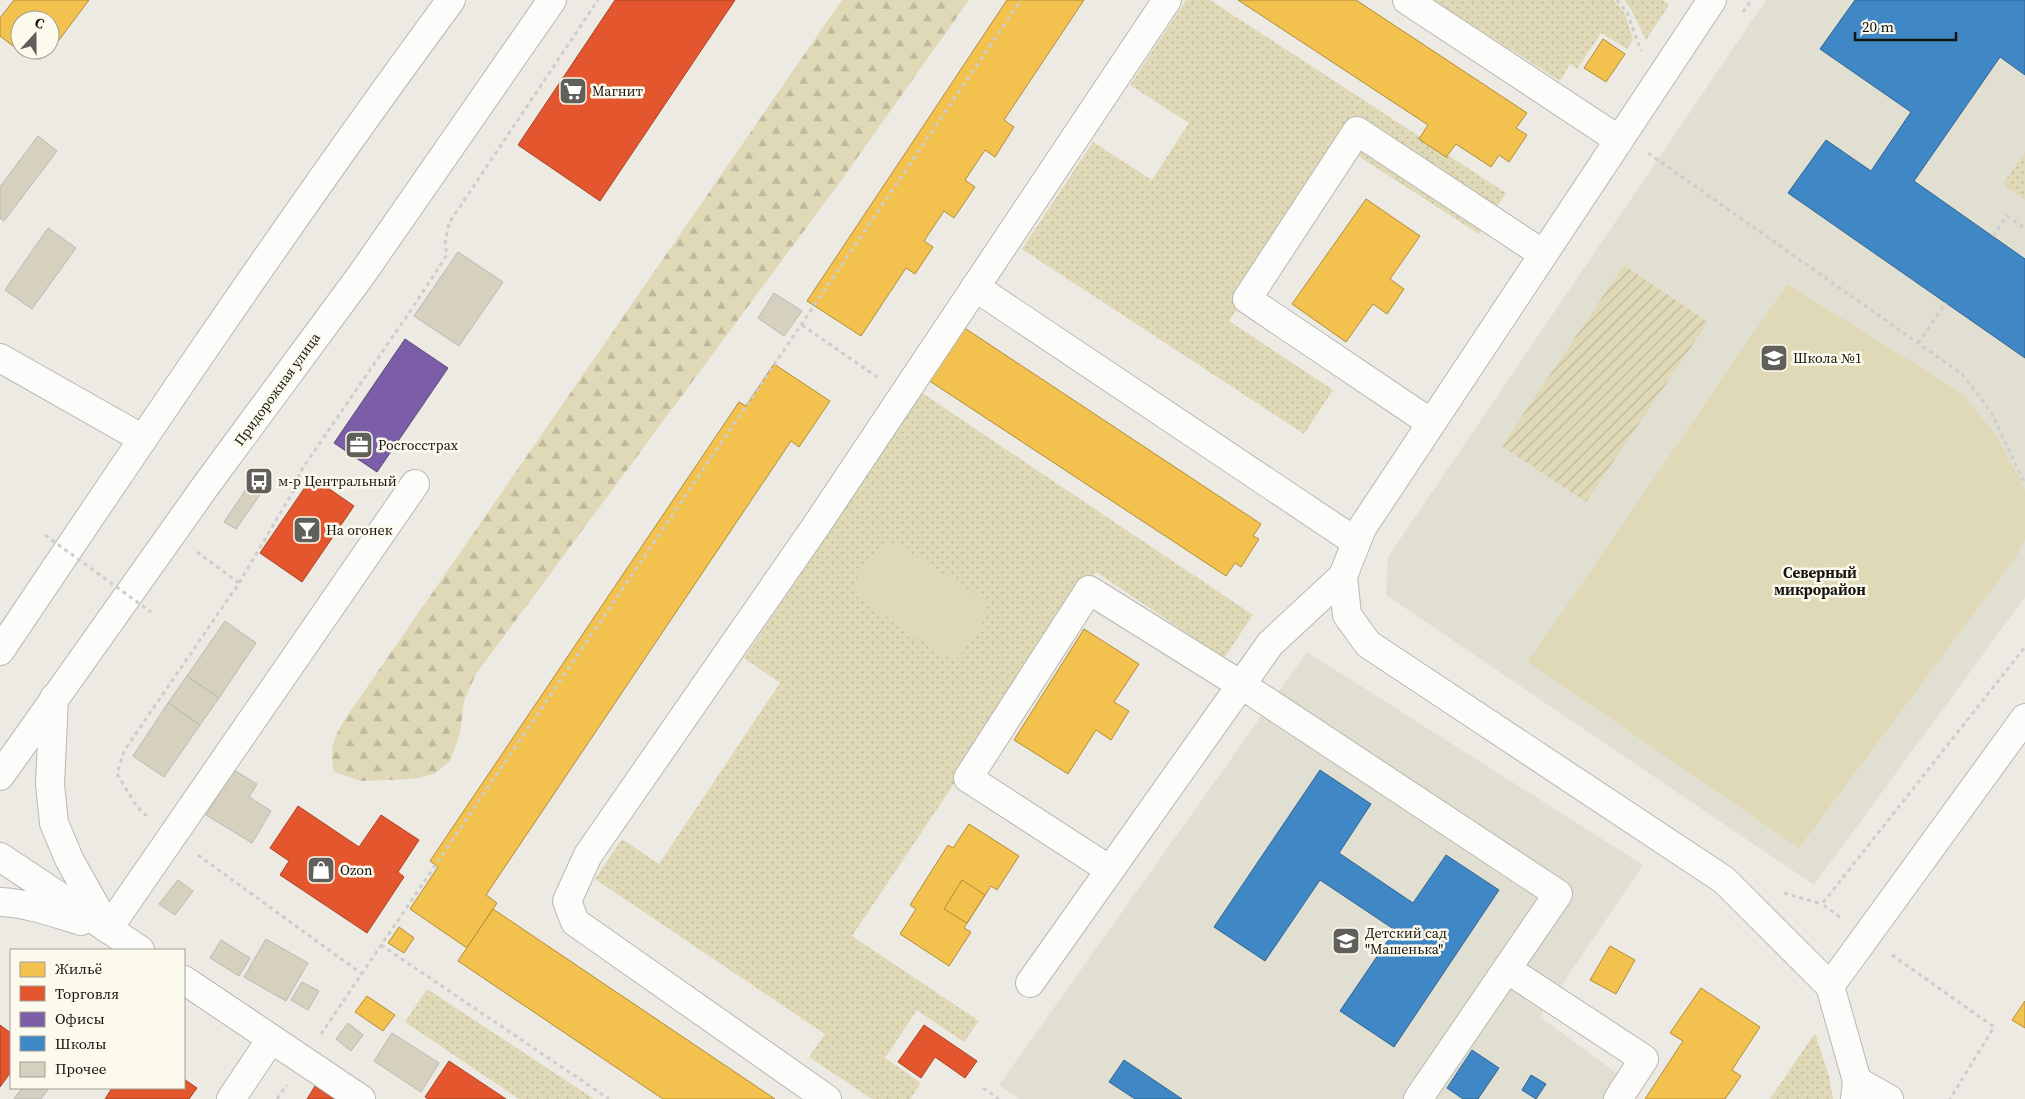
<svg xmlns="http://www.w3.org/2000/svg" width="2025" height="1099" font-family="'Source Serif 4',serif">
<defs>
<pattern id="grass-dots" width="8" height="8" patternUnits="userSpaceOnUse" patternTransform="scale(1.25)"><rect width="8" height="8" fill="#e0d9b7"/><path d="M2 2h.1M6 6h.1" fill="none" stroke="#bfb99c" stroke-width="1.8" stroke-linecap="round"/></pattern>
<pattern id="forest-firs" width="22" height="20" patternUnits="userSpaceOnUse" patternTransform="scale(1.25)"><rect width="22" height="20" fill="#e0d9b7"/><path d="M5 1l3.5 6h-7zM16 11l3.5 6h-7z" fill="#bfb99c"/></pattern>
<pattern id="garden-furrows" width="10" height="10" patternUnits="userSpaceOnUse" patternTransform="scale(1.25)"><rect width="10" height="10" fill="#e0d9b7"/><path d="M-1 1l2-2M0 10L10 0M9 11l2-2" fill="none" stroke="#bfb99c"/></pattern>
</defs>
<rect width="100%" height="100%" fill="#eceae2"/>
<g fill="#e1dfd1">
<polygon points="1766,0 2025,0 2025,597 1814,885 1386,595 1388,557"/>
<polygon points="1307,652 1643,865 1540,1017 1622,1077 1606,1099 1020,1099 999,1085"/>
</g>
<g fill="url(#grass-dots)">
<polygon points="1186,0 1210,0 1506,193 1479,234 1344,147 1229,321 1333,390 1304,434 1022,249 1093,142 1152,180 1189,123 1130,85"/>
<polygon points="1433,0 1614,0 1625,14 1633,39 1627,49 1601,33 1577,69 1570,64 1560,81"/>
<polygon points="1624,0 1663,0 1669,5 1646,40 1631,9"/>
<polygon points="2025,152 2025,200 2003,184"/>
<polygon points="922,393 1253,615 1224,658 1096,572 852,936 979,1021 964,1042 917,1010 885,1058 921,1083 910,1099 872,1099 809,1057 825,1034 595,879 622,839 659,864 780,683 744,658"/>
<polygon points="427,989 594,1099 519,1099 405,1022"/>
<polygon points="1815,1033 1829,1076 1833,1099 1770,1099"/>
</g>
<path fill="url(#forest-firs)" d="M842 0H969L840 182 476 674 464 701 460 734 450 761 434 774 412 779 361 781 334 772C330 750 332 742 343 722Z"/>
<polygon fill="url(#garden-furrows)" points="1624,265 1708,322 1586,502 1502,446"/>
<g fill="#e0d9b7">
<polygon points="1787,284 1963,394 1999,439 2025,490 2025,539 2016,557 1799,848 1528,662"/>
<path d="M887 542 899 545 981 598C988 606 989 609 985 619L960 657 955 659 945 656 857 597C848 582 873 549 887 542Z"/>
</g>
<g fill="#f2c14e" stroke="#b08d3b">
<polygon points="14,0 89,0 47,56 38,50 50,50 50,20 20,20 20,37 13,46 0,36 0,18"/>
<polygon points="1007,0 1084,0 1004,120 1014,127 995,157 985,150 965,180 975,187 954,218 944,211 924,241 933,247 915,274 906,268 861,336 807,301"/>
<polygon points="1238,0 1356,0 1527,113 1516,128 1527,135 1509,162 1499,155 1491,167 1456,144 1446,157 1419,139 1428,125"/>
<polygon points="1603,39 1625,54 1606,82 1584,68"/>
<polygon points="1366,199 1420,236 1390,279 1404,289 1387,314 1373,304 1346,342 1292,304"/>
<polygon points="957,323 1261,524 1253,536 1259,539 1241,567 1235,563 1226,576 922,376"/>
<polygon points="774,364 830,401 799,447 791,441 486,895 497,903 467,948 410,909 438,867 430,861 739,402 746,406"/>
<polygon points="1084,629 1139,664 1114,702 1129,711 1111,740 1096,730 1068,774 1014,740"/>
<polygon points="969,824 1019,856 997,890 991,886 964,928 971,932 949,966 900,934 916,909 910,905 948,845 953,848"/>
<polygon points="962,880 985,895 967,923 944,909"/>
<polygon points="493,909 775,1099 663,1099 458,961"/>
<polygon points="399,927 414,938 404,953 388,943"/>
<polygon points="1610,946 1635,960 1616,994 1590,980"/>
<polygon points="1701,988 1760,1027 1732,1070 1741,1076 1725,1099 1645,1099 1683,1041 1670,1033"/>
<polygon points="367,996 395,1015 383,1031 355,1012"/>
<polygon points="2025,1001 2025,1028 2012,1020"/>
</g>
<g fill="#e4572e" stroke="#a64325">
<polygon points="615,0 735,0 600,201 518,145"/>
<polygon points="312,477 354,506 302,582 260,553"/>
<polygon points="298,806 359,847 381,815 419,840 398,872 404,877 367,933 280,875 289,861 270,848"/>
<polygon points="0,1025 11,1033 11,1072 0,1087"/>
<polygon points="924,1025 977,1061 965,1078 935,1057 921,1078 898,1062"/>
<polygon points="449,1061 506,1099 428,1099 425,1097"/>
<polygon points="184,1079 197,1088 189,1099 105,1099 112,1088 184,1088"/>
<polygon points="315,1086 334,1099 307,1099"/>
</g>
<polygon fill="#7b5ea7" stroke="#5c487a" points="405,339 448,368 377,472 334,443"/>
<g fill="#3f88c5" stroke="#32658f">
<polygon points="1855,0 2025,0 2025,75 2000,57 1914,181 2025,259 2025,358 1788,193 1826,140 1871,171 1911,112 1820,49"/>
<polygon points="1320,770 1371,804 1339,853 1413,903 1446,855 1499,890 1394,1047 1340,1011 1395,930 1320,880 1265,961 1214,927"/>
<polygon points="1472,1050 1499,1068 1478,1099 1463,1099 1447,1088"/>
<polygon points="1124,1060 1182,1099 1135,1099 1109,1082"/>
<polygon points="1531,1075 1546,1084 1536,1099 1522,1090"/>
</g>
<g fill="#d5d1be" stroke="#bab8b3">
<polygon points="38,136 57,151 4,221 0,218 0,187"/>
<polygon points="48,228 76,248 32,309 5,290"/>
<polygon points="458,252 503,282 459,346 414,316"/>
<polygon points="774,293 802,311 784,336 758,318"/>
<polygon points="249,485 261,493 236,529 224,522"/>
<polygon points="225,621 256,643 219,698 187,676"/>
<polygon points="187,676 219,698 200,725 168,703"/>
<polygon points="168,703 200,725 164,777 133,756"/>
<polygon points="234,770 257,784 249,797 271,811 252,843 206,815"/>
<polygon points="178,880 193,891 175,915 159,904"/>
<polygon points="266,939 308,963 286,1001 244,977"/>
<polygon points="221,940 250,958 239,976 210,958"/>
<polygon points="302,982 319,991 308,1010 291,1000"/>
<polygon points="348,1023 363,1035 351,1051 336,1039"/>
<polygon points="392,1033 439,1063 421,1092 374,1061"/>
<polygon points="22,1088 49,1088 41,1099 14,1099"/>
</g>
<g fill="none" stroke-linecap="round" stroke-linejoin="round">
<defs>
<g id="minor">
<polyline points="1407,0 1619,140"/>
<polyline points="1712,0 1362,528 1343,576 1347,615 1368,644 1724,880 1830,986"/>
<polyline points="975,287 1356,542"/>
<polyline points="0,358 143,439"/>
<polyline points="1431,423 1247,299 1357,131 1543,254"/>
<polyline points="54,698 50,784 54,823 69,859 108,929"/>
<polyline points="0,857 140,950"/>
<polyline points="1110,870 968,778 1089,590 1257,695 1558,894 1418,1099"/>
<path d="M0 902C28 903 55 913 81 921"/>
<polyline points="108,929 415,484"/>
<polyline points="1507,969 1644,1059 1618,1099"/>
<polyline points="184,980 361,1099"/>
<polyline points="1030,983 1270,644 1343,576"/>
<polyline points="1857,1081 1889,1099"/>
<polyline points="231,1099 271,1039"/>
<polyline points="827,1099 575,922 567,901 588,855 816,526 1167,0"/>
<polyline points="1855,1099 1857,1081 1830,986 2025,718"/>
</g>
<g id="major">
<path d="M0 651C147 432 294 213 451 0"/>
<polyline points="0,776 207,484 362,274 552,0"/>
</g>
</defs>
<use href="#minor" stroke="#b9b7b2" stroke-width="30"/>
<use href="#major" stroke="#b9b7b2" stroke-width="30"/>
<g stroke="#cecdcb" stroke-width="3" stroke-dasharray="4 4" stroke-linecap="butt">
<polyline points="1617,0 1627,12 1641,51"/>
<polyline points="1743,12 1751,0"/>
<polyline points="1648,153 1962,374 1991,412 2025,484"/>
<polyline points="1993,236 2007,216 2025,228"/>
<polyline points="802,325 877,377"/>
<polyline points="1918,343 1946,303"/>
<polyline points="197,552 239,583"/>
<polyline points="147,816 137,807 117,774 124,751 239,583 294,490 300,472 411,310 447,255 445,243 449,223 598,0"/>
<polyline points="198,855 362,974"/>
<polyline points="1784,893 1822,904"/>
<polyline points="1840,917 1822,904 2025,647"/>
<polyline points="381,945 609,1099"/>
<polyline points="1892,955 1994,1027 1950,1099"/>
<polyline points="321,1034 1021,0"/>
<polyline points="983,1088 999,1099"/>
<polyline points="277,1099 287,1085"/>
</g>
<use href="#minor" stroke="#fcfcfb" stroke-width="28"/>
<use href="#major" stroke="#fcfcfb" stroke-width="28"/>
<polyline stroke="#cecdcb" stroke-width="3" stroke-dasharray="4 4" stroke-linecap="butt" points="45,535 151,612"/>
</g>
<defs>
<symbol id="supermarket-square" viewBox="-11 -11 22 22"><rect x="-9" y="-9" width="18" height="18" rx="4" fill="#605f5a" stroke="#fcfaec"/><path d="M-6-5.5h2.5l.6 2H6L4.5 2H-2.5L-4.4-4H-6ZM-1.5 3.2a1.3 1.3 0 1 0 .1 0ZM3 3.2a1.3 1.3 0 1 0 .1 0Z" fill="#fff"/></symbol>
<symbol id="school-square" viewBox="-11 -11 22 22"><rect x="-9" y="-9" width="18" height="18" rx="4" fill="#605f5a" stroke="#fcfaec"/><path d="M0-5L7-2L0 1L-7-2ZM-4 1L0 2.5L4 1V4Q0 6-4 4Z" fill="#fff"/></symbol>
<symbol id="office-square" viewBox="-11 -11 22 22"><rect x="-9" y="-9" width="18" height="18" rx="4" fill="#605f5a" stroke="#fcfaec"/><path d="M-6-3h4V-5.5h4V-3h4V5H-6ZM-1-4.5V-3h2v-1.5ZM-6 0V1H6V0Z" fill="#fff"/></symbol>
<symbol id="bus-square" viewBox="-11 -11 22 22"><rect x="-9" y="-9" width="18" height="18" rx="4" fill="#605f5a" stroke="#fcfaec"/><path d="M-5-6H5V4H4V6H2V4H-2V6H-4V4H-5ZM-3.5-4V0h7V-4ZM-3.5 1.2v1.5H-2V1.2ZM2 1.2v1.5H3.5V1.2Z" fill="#fff"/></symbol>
<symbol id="bar-square" viewBox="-11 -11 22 22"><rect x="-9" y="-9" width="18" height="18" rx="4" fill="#605f5a" stroke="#fcfaec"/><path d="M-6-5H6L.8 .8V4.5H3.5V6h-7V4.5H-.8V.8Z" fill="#fff"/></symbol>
<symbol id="shop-square" viewBox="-11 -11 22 22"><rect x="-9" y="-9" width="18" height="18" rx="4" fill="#605f5a" stroke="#fcfaec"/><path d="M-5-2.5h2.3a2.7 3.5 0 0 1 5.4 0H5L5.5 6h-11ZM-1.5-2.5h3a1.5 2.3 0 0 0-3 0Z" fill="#fff"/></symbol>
</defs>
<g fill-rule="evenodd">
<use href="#supermarket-square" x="557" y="75" width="32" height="32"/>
<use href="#school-square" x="1758" y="342" width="32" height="32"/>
<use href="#office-square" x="343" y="429" width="32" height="32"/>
<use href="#bus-square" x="243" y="465" width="32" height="32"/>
<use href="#bar-square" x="291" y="514" width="32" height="32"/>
<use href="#shop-square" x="305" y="854" width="32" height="32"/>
<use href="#school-square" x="1330" y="925" width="32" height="32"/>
</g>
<g text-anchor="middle" stroke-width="5" stroke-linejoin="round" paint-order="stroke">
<g font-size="14" fill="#151410" stroke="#fcfaec" text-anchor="start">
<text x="592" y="96">Магнит</text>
<text x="1793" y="363">Школа №1</text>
<text x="378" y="450">Росгосстрах</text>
<text x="278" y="486">м-р Центральный</text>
<text x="326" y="535">На огонек</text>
<text x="340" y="875">Ozon</text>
<text x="1365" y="938">Детский сад<tspan x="1365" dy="16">"Машенька"</tspan></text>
</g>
<g font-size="14" fill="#151410" stroke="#fcfaec">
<text transform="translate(277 389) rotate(-54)" y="5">Придорожная улица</text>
</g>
<g font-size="15" font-weight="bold" fill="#151410" stroke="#fcfaec">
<text x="1820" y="578">Северный<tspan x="1820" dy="17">микрорайон</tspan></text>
</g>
</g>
<rect x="10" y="949" width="175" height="140" fill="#fcfaec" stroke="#a09e94"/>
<rect x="20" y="962" width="25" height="15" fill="#f2c14e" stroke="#a09e94"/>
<text x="55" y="974" font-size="15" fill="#151410">Жильё</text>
<rect x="20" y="986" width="25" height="15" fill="#e4572e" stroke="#a09e94"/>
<text x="55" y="999" font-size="15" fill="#151410">Торговля</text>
<rect x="20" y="1012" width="25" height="15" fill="#7b5ea7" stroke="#a09e94"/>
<text x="55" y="1024" font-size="15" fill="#151410">Офисы</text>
<rect x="20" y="1036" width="25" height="15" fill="#3f88c5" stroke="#a09e94"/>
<text x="55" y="1049" font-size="15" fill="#151410">Школы</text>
<rect x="20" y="1062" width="25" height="15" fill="#d5d1be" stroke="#a09e94"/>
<text x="55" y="1074" font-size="15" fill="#151410">Прочее</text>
<g transform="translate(35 35) rotate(21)"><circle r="24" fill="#fcfaec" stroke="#a09e94"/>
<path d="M0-4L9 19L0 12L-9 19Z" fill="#605f5a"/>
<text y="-8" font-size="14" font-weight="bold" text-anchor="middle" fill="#151410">С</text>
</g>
<path d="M1855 32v8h101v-8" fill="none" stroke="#151410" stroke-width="2.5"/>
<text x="1862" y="32" font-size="15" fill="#151410" stroke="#fcfaec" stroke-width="4" paint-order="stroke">20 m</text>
</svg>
